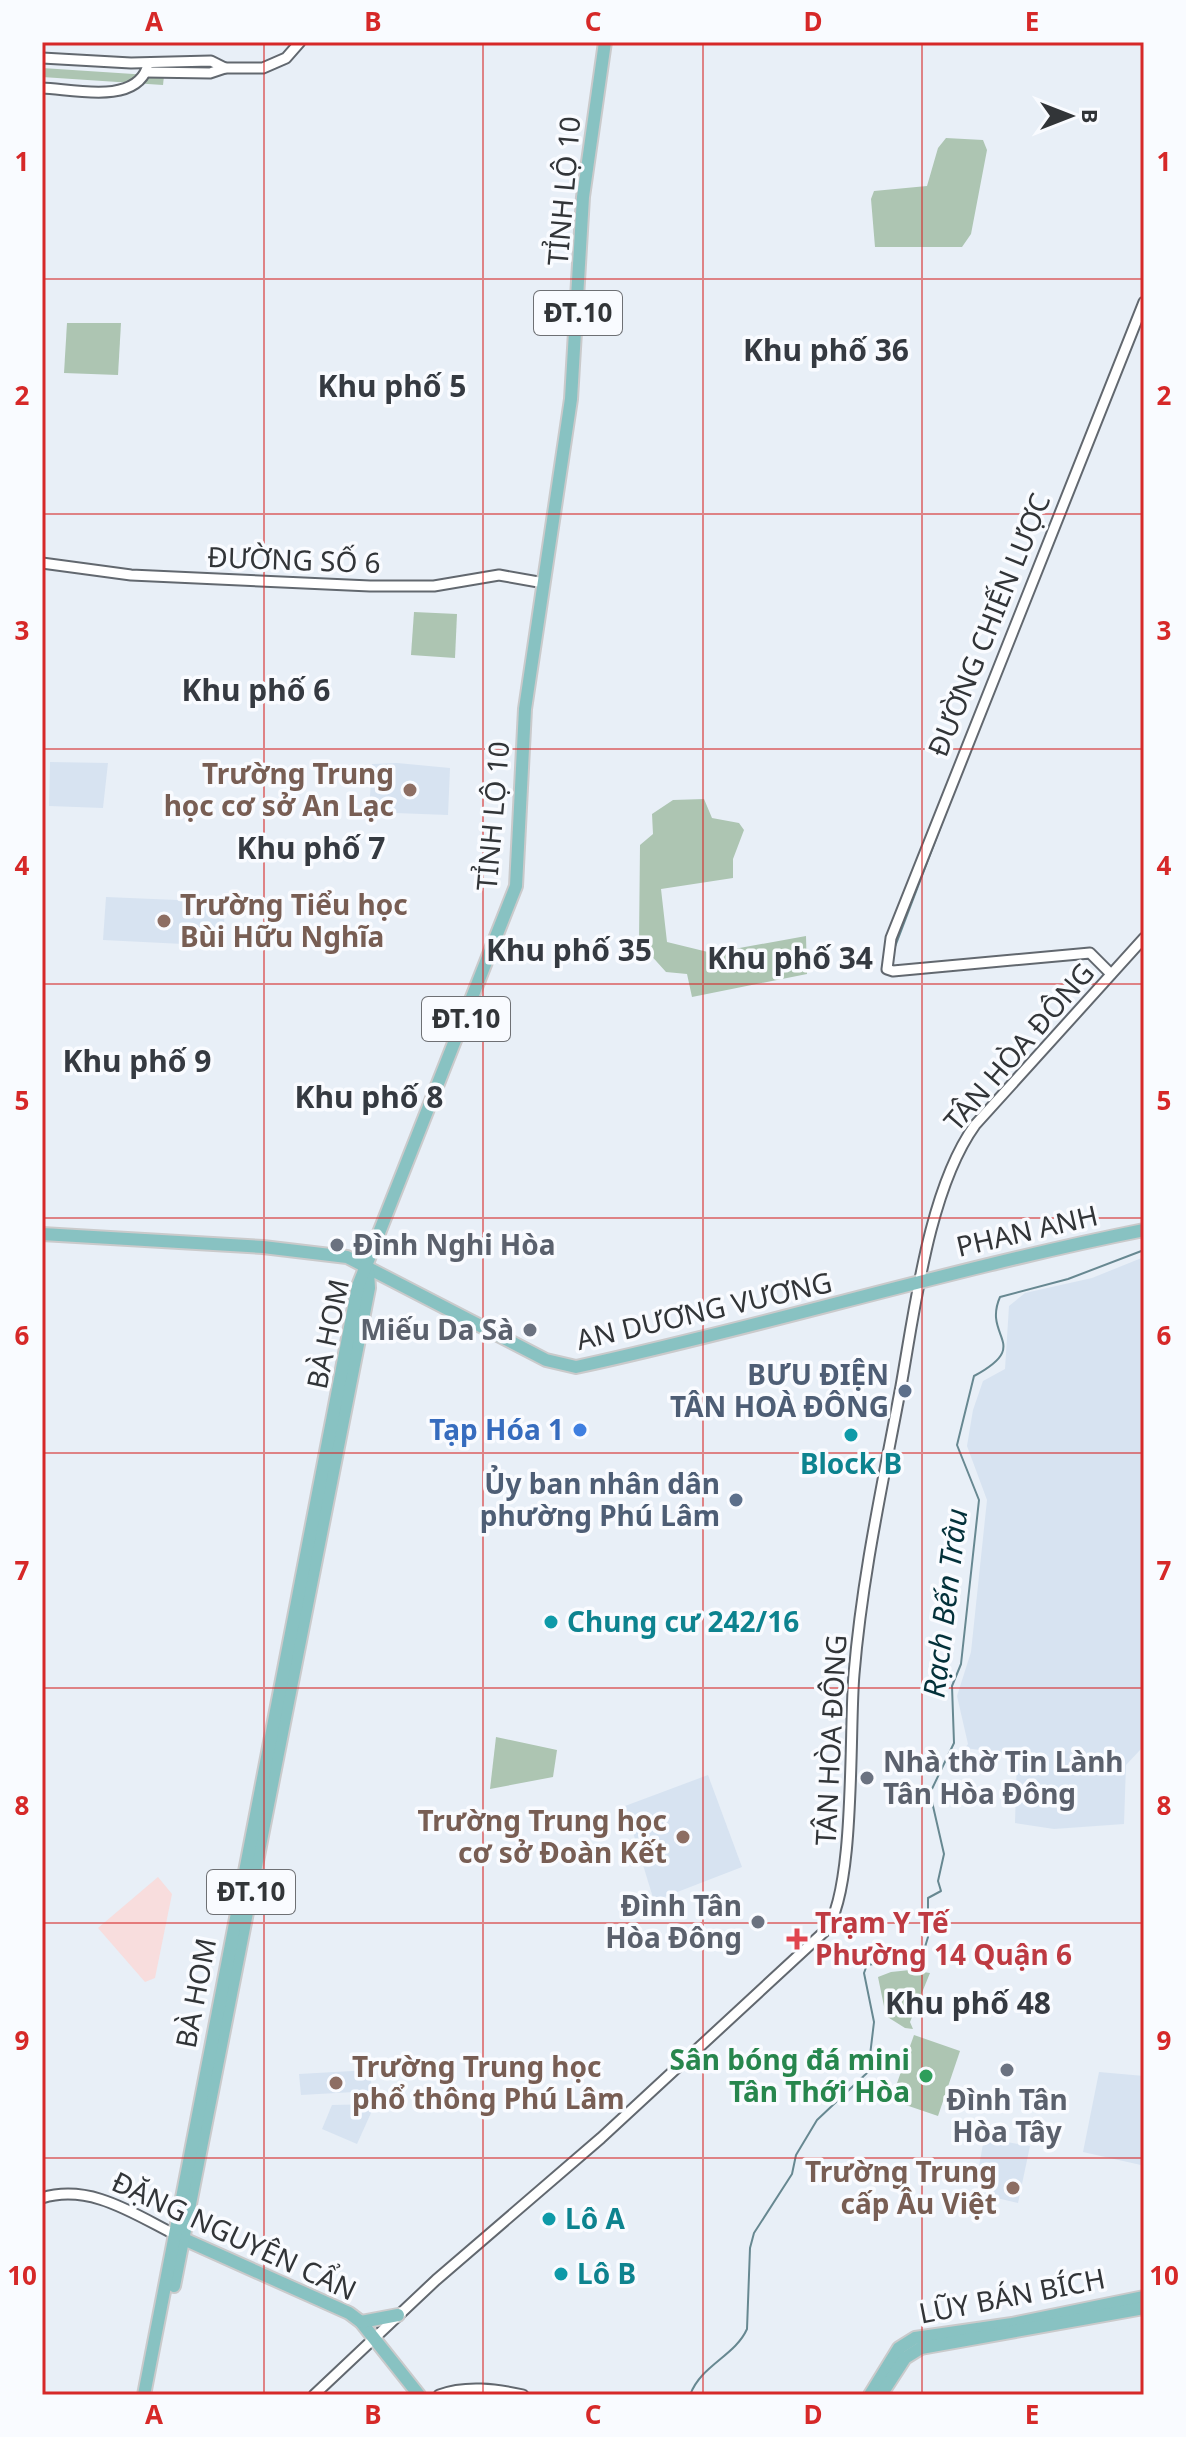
<svg xmlns="http://www.w3.org/2000/svg" width="1186" height="2437" font-family="'Noto Sans',sans-serif">
<rect width="100%" height="100%" fill="#e8eff7"/>
<g fill="#d7e3f1">
<polygon points="50,762 108,763 103,808 49,806"/>
<polygon points="397,763 450,768 448,815 369,812 372,764"/>
<polygon points="106,897 225,902 223,946 103,940"/>
<polygon points="1144,1257 1144,1711 1141,1749 1126,1765 1124,1824 1054,1829 1015,1823 1017,1755 965,1748 968,1744 957,1696 971,1652 987,1500 967,1446 973,1410 983,1381 1005,1369 1009,1306 1025,1293 1092,1278"/>
<polygon points="708,1775 742,1867 654,1901 625,1806"/>
<polygon points="370,2070 372,2091 301,2095 299,2074"/>
<polygon points="1099,2072 1144,2076 1141,2165 1083,2152"/>
<polygon points="375,2104 357,2144 322,2129 332,2105"/>
<polygon points="984,2138 1030,2146 1018,2203 984,2195 987,2183 977,2178"/>
</g>
<polygon fill="#f8dddd" points="158,1877 172,1894 155,1978 145,1982 98,1928"/>
<g fill="#adc5b2">
<polygon points="42,68 164,76 163,85 42,77"/>
<polygon points="946,138 983,140 987,150 971,234 962,247 875,247 871,199 874,191 927,186 938,148"/>
<polygon points="67,323 121,323 118,375 64,373"/>
<polygon points="414,612 457,614 455,658 411,655"/>
<polygon points="704,799 712,818 739,823 744,830 733,859 733,878 661,889 667,942 712,953 806,936 807,974 692,997 687,974 666,972 639,942 640,845 653,834 652,814 673,800"/>
<polygon points="496,1737 557,1750 553,1777 490,1789"/>
<polygon points="910,1970 930,1973 910,2022 913,2029 905,2028 886,2016 878,1977 891,1972"/>
<polygon points="914,2035 960,2051 938,2116 891,2100"/>
</g>
<g fill="none" stroke-linecap="round" stroke-linejoin="round">
<g stroke="#678891" stroke-width="2">
<polyline points="893,952 949,805"/>
<path d="M690 2395C701 2365 735 2356 747 2329L750 2248 754 2233 792 2174 796 2155 817 2120 868 2072 874 2022 864 1973 867 1965 922 1957 928 1937V1898L941 1891 938 1881 944 1854 930 1793 954 1743 952 1686 961 1664 979 1500 957 1445 974 1376C1033 1344 982 1338 1000 1297L1068 1279 1144 1250"/>
</g>
<defs>
<g id="minor">
<polyline points="42,58 131,63 211,61 225,68"/>
<polyline points="146,72 210,73 225,68 263,68 286,58 300,42"/>
<path d="M42 88C72 89 134 105 147 68"/>
<polyline points="42,563 131,575 370,586 434,586 499,575 544,583"/>
<polyline points="1111,974 1090,953 893,971 887,969 891,938 1144,302"/>
<path d="M42 2198C90 2183 134 2214 176 2235"/>
<path d="M314 2395 436 2280 601 2138 825 1931C856 1894 849 1730 854 1674 862 1577 883 1482 901 1386 915 1308 929 1189 975 1125L1144 938"/>
<path d="M439 2395C466 2385 496 2389 523 2395"/>
</g>
<g id="major">
<path d="M42 1234 263 1247 347 1257 546 1360 576 1367C766 1326 953 1268 1144 1230"/>
<polyline points="177,2236 349,2313 361,2322 419,2395"/>
<polyline points="174,2286 369,1288 368,1271"/>
<polyline points="361,2322 398,2315"/>
<polyline points="144,2395 358,1286 516,886 525,709 571,399 583,197 605,42"/>
<polyline points="870,2395 899,2348 915,2338 1012,2324 1144,2297"/>
<polyline points="881,2395 905,2358 921,2348 1144,2308"/>
</g>
</defs>
<use href="#minor" stroke="#62686f" stroke-width="13"/>
<use href="#major" stroke="#cacacb" stroke-width="16"/>
<use href="#minor" stroke="#fff" stroke-width="9"/>
<use href="#major" stroke="#88c2c2" stroke-width="12"/>
</g>
<path fill="none" stroke="#d62828" stroke-width="2" stroke-opacity="0.55" d="M264 42V2395M483 42V2395M703 42V2395M922 42V2395M42 279H1144M42 514H1144M42 749H1144M42 984H1144M42 1218H1144M42 1453H1144M42 1688H1144M42 1923H1144M42 2158H1144"/>
<g fill="#8d6e63" stroke="#f9fbff" stroke-width="3">
<circle cx="410" cy="790" r="8"/>
<circle cx="164" cy="921" r="8"/>
<circle cx="683" cy="1837" r="8"/>
<circle cx="336" cy="2083" r="8"/>
<circle cx="1013" cy="2188" r="8"/>
</g>
<g fill="#6b7280" stroke="#f9fbff" stroke-width="3">
<circle cx="337" cy="1245" r="8"/>
<circle cx="530" cy="1330" r="8"/>
<circle cx="867" cy="1778" r="8"/>
<circle cx="758" cy="1922" r="8"/>
<circle cx="1007" cy="2070" r="8"/>
</g>
<g fill="#5c6f8a" stroke="#f9fbff" stroke-width="3">
<circle cx="905" cy="1391" r="8"/>
<circle cx="736" cy="1500" r="8"/>
</g>
<circle fill="#3f7fe0" stroke="#f9fbff" stroke-width="3" cx="580" cy="1430" r="8"/>
<g fill="#0f9aa8" stroke="#f9fbff" stroke-width="3">
<circle cx="851" cy="1435" r="8"/>
<circle cx="551" cy="1622" r="8"/>
<circle cx="549" cy="2219" r="8"/>
<circle cx="561" cy="2274" r="8"/>
</g>
<path fill="#e0444e" stroke="#f9fbff" stroke-width="3" d="M793 1927h8v8h8v8h-8v8h-8v-8h-8v-8h8z"/>
<circle fill="#2e9e5b" stroke="#f9fbff" stroke-width="3" cx="926" cy="2076" r="8"/>
<g text-anchor="middle" stroke-width="7" stroke-linejoin="round" paint-order="stroke">
<g fill="#f9fbff" stroke="#6e7074" stroke-width="2">
<rect x="534" y="291" width="88" height="44" rx="6"/>
<rect x="422" y="997" width="88" height="44" rx="6"/>
<rect x="207" y="1870" width="88" height="44" rx="6"/>
</g>
<g font-size="26" font-weight="bold" fill="#323538">
<text x="578" y="322">ĐT.10</text>
<text x="466" y="1028">ĐT.10</text>
<text x="251" y="1901">ĐT.10</text>
</g>
<g font-size="28" fill="#323538" stroke="#f9fbff">
<text transform="translate(564 191) rotate(-85)" y="10">TỈNH LỘ 10</text>
<text transform="translate(294 560) rotate(2)" y="10">ĐƯỜNG SỐ 6</text>
<text transform="translate(989 625) rotate(-68)" y="10">ĐƯỜNG CHIẾN LƯỢC</text>
<text transform="translate(493 816) rotate(-85)" y="10">TỈNH LỘ 10</text>
<text transform="translate(1019 1047) rotate(-49)" y="10">TÂN HÒA ĐÔNG</text>
<text transform="translate(1027 1231) rotate(-13)" y="10">PHAN ANH</text>
<text transform="translate(704 1311) rotate(-13)" y="10">AN DƯƠNG VƯƠNG</text>
<text transform="translate(328 1334) rotate(-78)" y="10">BÀ HOM</text>
<text transform="translate(831 1740) rotate(-87)" y="10">TÂN HÒA ĐÔNG</text>
<text transform="translate(196 1993) rotate(-79)" y="10">BÀ HOM</text>
<text transform="translate(234 2236) rotate(25)" y="10">ĐẶNG NGUYÊN CẨN</text>
<text transform="translate(1012 2296) rotate(-11)" y="10">LŨY BÁN BÍCH</text>
</g>
<g font-size="28" font-weight="bold" fill="#785e54" stroke="#f9fbff" text-anchor="end">
<text x="394" y="784">Trường Trung<tspan x="394" dy="32">học cơ sở An Lạc</tspan></text>
<text x="180" y="915" text-anchor="start">Trường Tiểu học<tspan x="180" dy="32">Bùi Hữu Nghĩa</tspan></text>
<text x="667" y="1831">Trường Trung học<tspan x="667" dy="32">cơ sở Đoàn Kết</tspan></text>
<text x="352" y="2077" text-anchor="start">Trường Trung học<tspan x="352" dy="32">phổ thông Phú Lâm</tspan></text>
<text x="997" y="2182">Trường Trung<tspan x="997" dy="32">cấp Âu Việt</tspan></text>
</g>
<g font-size="28" font-weight="bold" fill="#5b616d" stroke="#f9fbff" text-anchor="start">
<text x="353" y="1255">Đình Nghi Hòa</text>
<text x="514" y="1340" text-anchor="end">Miếu Da Sà</text>
<text x="883" y="1772">Nhà thờ Tin Lành<tspan x="883" dy="32">Tân Hòa Đông</tspan></text>
<text x="742" y="1916" text-anchor="end">Đình Tân<tspan x="742" dy="32">Hòa Đông</tspan></text>
<text x="1007" y="2110" text-anchor="middle">Đình Tân<tspan x="1007" dy="32">Hòa Tây</tspan></text>
</g>
<g font-size="28" font-weight="bold" fill="#4e5e75" stroke="#f9fbff" text-anchor="end">
<text x="889" y="1385">BƯU ĐIỆN<tspan x="889" dy="32">TÂN HOÀ ĐÔNG</tspan></text>
<text x="720" y="1494">Ủy ban nhân dân<tspan x="720" dy="32">phường Phú Lâm</tspan></text>
</g>
<g font-size="28" font-weight="bold" fill="#366cbe" stroke="#f9fbff" text-anchor="end">
<text x="564" y="1440">Tạp Hóa 1</text>
</g>
<g font-size="28" font-weight="bold" fill="#0d838f" stroke="#f9fbff" text-anchor="start">
<text x="851" y="1474" text-anchor="middle">Block B</text>
<text x="567" y="1632">Chung cư 242/16</text>
<text x="565" y="2229">Lô A</text>
<text x="577" y="2284">Lô B</text>
</g>
<g font-size="28" font-weight="bold" fill="#be3a42" stroke="#f9fbff" text-anchor="start">
<text x="815" y="1933">Trạm Y Tế<tspan x="815" dy="32">Phường 14 Quận 6</tspan></text>
</g>
<g font-size="28" font-weight="bold" fill="#27864d" stroke="#f9fbff" text-anchor="end">
<text x="910" y="2070">Sân bóng đá mini<tspan x="910" dy="32">Tân Thới Hòa</tspan></text>
</g>
<g font-size="30" font-weight="bold" fill="#353a41" stroke="#f9fbff">
<text x="826" y="361">Khu phố 36</text>
<text x="392" y="397">Khu phố 5</text>
<text x="256" y="701">Khu phố 6</text>
<text x="311" y="859">Khu phố 7</text>
<text x="569" y="961">Khu phố 35</text>
<text x="790" y="969">Khu phố 34</text>
<text x="137" y="1072">Khu phố 9</text>
<text x="369" y="1108">Khu phố 8</text>
<text x="968" y="2014">Khu phố 48</text>
</g>
<g font-size="30" font-style="italic" fill="#03313a" stroke="#f9fbff">
<text transform="translate(946 1603) rotate(-83)" y="10">Rạch Bến Trâu</text>
</g>
</g>
<rect width="1186" height="2437" fill="none" stroke="#f9fbff" stroke-width="88"/>
<g transform="translate(1070 116) rotate(90)" stroke="#f9fbff" stroke-width="6" paint-order="stroke">
<path d="M0-6L14 30L0 20L-14 30Z" fill="#323538"/>
<text y="-12" font-size="22" font-weight="bold" text-anchor="middle" fill="#323538">B</text>
</g>
<rect x="44" y="44" width="1098" height="2349" fill="none" stroke="#d62828" stroke-width="3"/>
<g font-size="26" text-anchor="middle" font-weight="bold" fill="#d62828">
<text x="154" y="31">A</text>
<text x="373" y="31">B</text>
<text x="593" y="31">C</text>
<text x="813" y="31">D</text>
<text x="1032" y="31">E</text>
<text x="22" y="171">1</text>
<text x="1164" y="171">1</text>
<text x="22" y="405">2</text>
<text x="1164" y="405">2</text>
<text x="22" y="640">3</text>
<text x="1164" y="640">3</text>
<text x="22" y="875">4</text>
<text x="1164" y="875">4</text>
<text x="22" y="1110">5</text>
<text x="1164" y="1110">5</text>
<text x="22" y="1345">6</text>
<text x="1164" y="1345">6</text>
<text x="22" y="1580">7</text>
<text x="1164" y="1580">7</text>
<text x="22" y="1815">8</text>
<text x="1164" y="1815">8</text>
<text x="22" y="2050">9</text>
<text x="1164" y="2050">9</text>
<text x="22" y="2285">10</text>
<text x="1164" y="2285">10</text>
<text x="154" y="2424">A</text>
<text x="373" y="2424">B</text>
<text x="593" y="2424">C</text>
<text x="813" y="2424">D</text>
<text x="1032" y="2424">E</text>
</g>
</svg>
